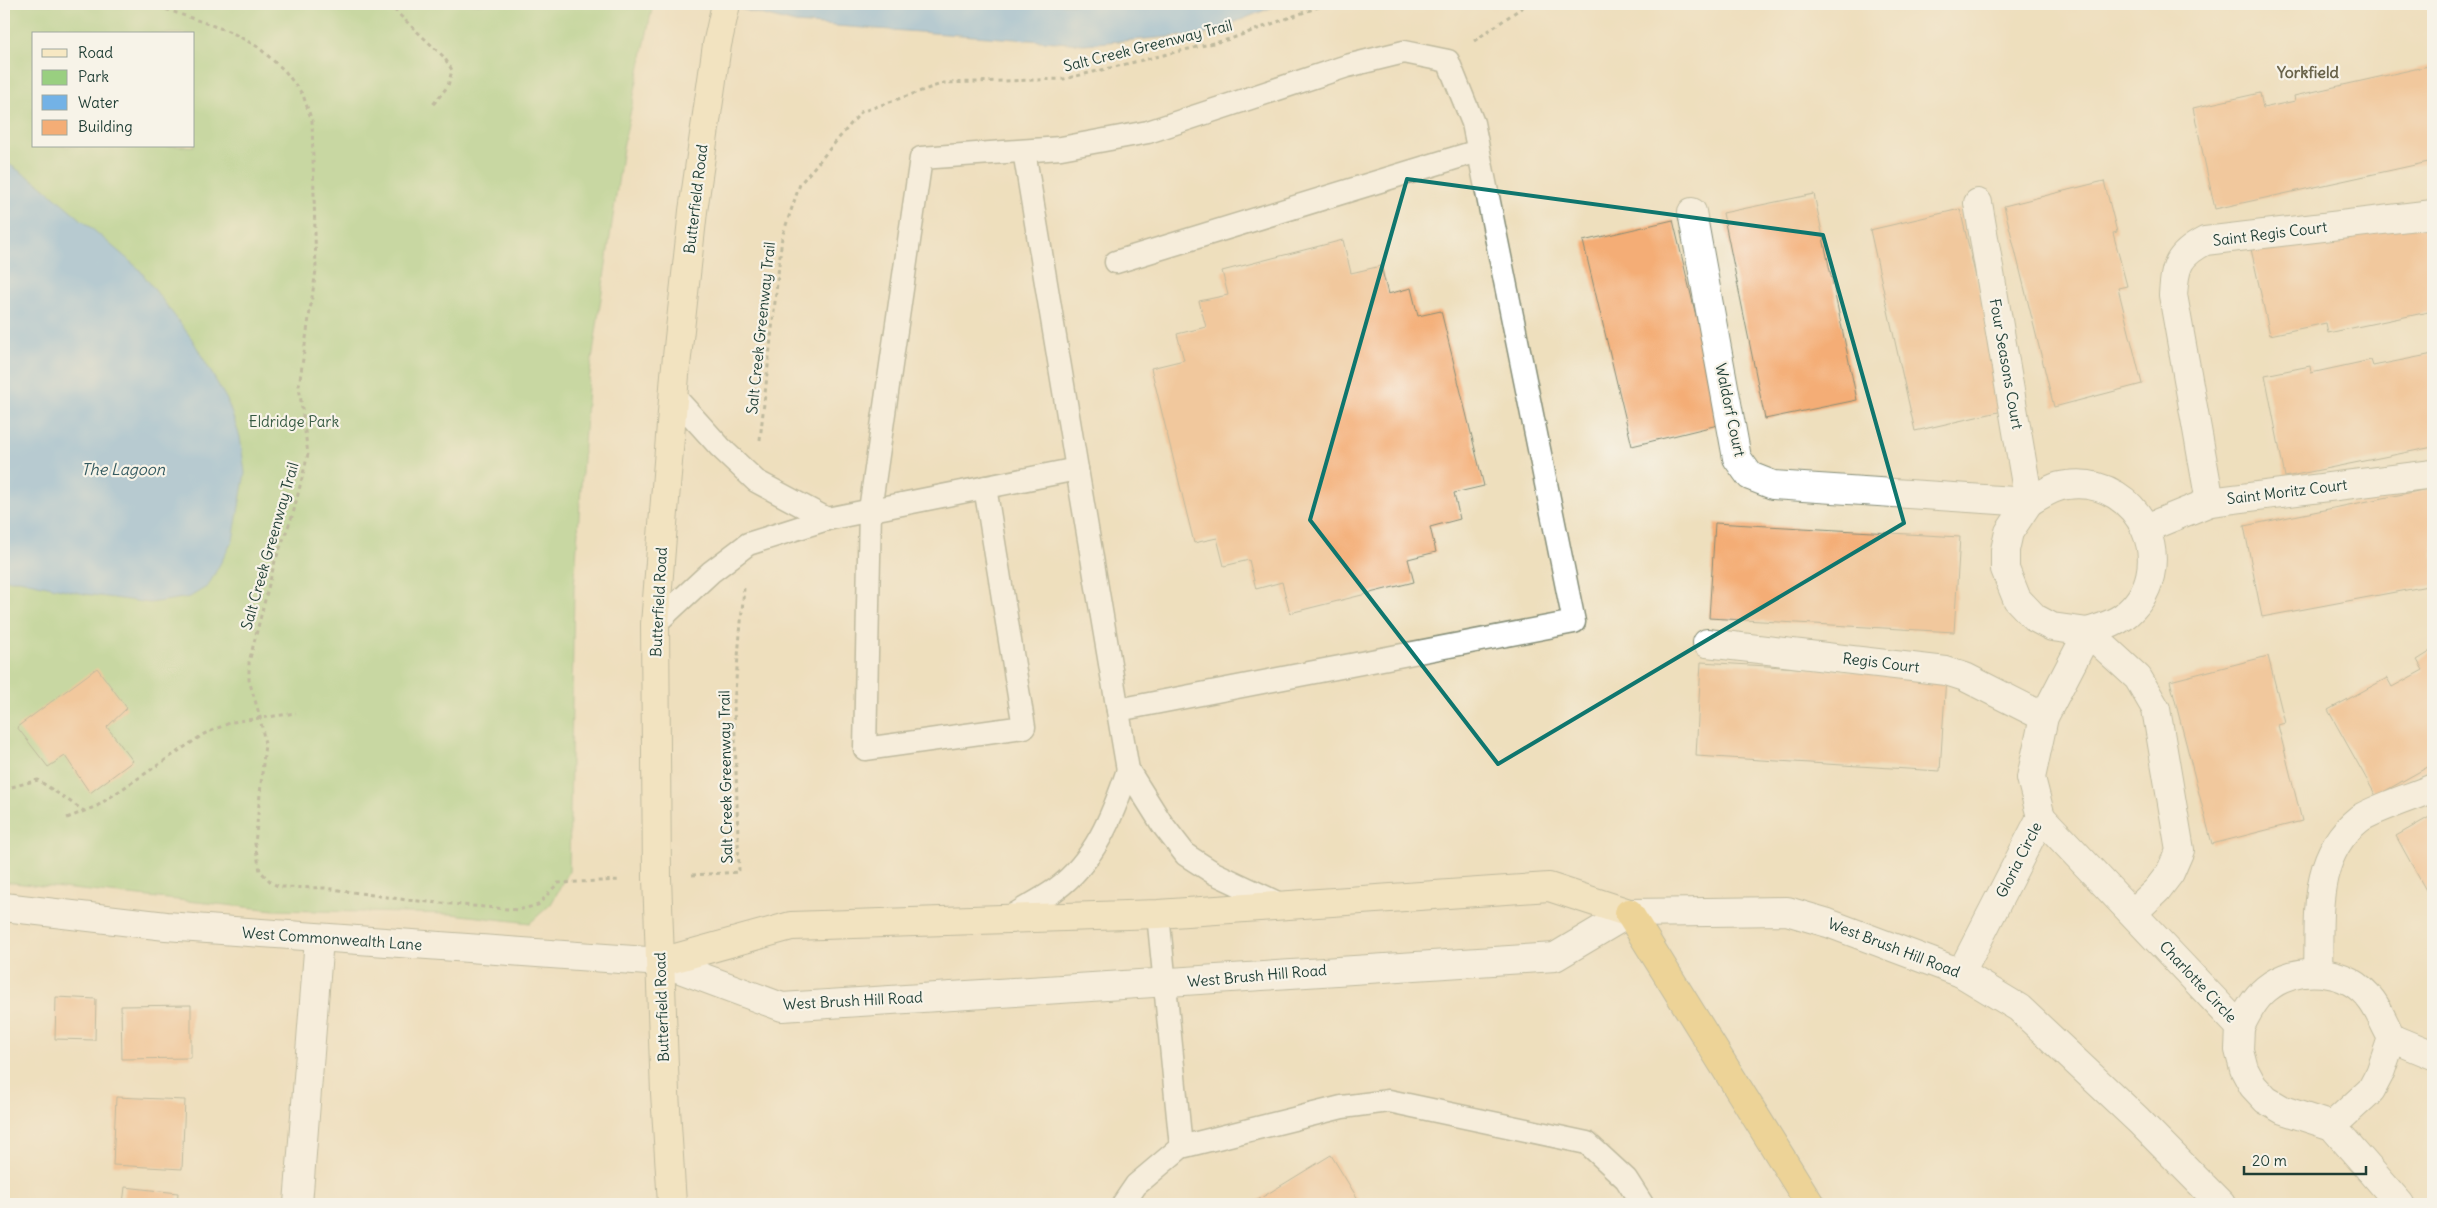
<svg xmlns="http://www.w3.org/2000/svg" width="2437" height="1208" font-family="Delius,sans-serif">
<rect width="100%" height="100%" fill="#f7f3e8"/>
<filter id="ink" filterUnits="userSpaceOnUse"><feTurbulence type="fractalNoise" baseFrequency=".02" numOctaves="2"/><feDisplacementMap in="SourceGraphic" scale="10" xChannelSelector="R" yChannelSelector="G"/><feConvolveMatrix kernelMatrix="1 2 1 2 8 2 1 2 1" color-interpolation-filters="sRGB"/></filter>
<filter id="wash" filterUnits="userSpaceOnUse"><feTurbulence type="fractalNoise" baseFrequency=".0096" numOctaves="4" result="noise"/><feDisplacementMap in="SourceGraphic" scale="20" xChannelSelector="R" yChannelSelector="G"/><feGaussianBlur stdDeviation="1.12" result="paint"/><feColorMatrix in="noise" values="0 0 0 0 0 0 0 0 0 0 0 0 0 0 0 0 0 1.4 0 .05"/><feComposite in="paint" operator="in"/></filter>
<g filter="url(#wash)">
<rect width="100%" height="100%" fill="#eedfbd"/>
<path fill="#99cf80" stroke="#5c865a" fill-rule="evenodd" d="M4 4H653L623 148 588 387 574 589 569 872 551 904 530 923 452 914 274 910 4 882ZM34 34H194V146H34Z"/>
<g fill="#73b2e6" stroke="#49788d">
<polygon points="721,4 1280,4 1206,34 1084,44 795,23"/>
<polygon points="4,161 41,185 139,269 192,339 227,400 240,437 245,473 233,540 208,586 190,597 150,603 85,594 19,580 4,580"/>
</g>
<g id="blocks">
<g fill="#f4ad76">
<polygon points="2433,65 2433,161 2215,209 2193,108 2260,93 2263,108 2295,101 2294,96"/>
<polygon points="2104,181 2117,232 2113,233 2127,286 2118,288 2142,384 2054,407 2004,206"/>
<polygon points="1814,194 1857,400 1765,419 1723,213"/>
<polygon points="1960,209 2007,410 1915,431 1870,230"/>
<polygon points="2433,210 2433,311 2328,333 2326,323 2270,335 2251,249"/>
<polygon points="1673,220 1722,424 1632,446 1583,241"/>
<polygon points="1343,240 1351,273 1381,266 1388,294 1411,288 1418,316 1441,311 1484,486 1454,493 1460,519 1430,527 1436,552 1408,559 1414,582 1290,613 1282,582 1256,589 1249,560 1224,566 1217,538 1194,543 1151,368 1184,360 1177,334 1206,327 1199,301 1228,295 1222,271"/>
<polygon points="2433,354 2433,447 2285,477 2265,375 2310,366 2311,373 2371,360 2373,366"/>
<polygon points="2433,488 2433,585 2262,617 2244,526"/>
<polygon points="1715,523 1960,537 1954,632 1709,618"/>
<polygon points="2433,650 2433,764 2376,796 2328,710 2387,678 2392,687 2423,670 2417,660"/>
<polygon points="2268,656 2285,723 2278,725 2302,821 2212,844 2170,681"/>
<polygon points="1701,662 1946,677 1940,771 1696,756"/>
<polygon points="97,668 127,708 107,727 133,761 90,793 65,756 48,767 17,727"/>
<polygon points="2433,815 2433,903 2396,836"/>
<polygon points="56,997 96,999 95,1040 55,1039"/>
<polygon points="191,1005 191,1058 122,1059 121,1006"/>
<polygon points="116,1097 185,1100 182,1169 113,1165"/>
<polygon points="1331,1155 1361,1204 1251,1204"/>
<polygon points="125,1187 178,1193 177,1204 123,1204"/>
</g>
</g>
</g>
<g filter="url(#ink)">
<use href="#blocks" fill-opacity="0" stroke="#868e78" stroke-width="1"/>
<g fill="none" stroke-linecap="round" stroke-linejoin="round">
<defs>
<g id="service">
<polyline points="1024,151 1077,469"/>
<polyline points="1116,262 1478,151"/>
<polyline points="673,395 720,447 756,481 827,519"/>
<polyline points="985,487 1024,727 865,749 870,510 921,158 1061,148 1148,132 1347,66 1404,52 1448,61 1473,123 1574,622 1118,710"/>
<polyline points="655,624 711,572 748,544 827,519 1077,469 1128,770 1162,824 1186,855 1214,873 1284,906"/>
<polyline points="1158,914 1181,1147"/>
<path d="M1009 918C1024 908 1041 900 1055 890 1095 861 1113 815 1128 770"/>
<polyline points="1123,1204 1136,1185 1181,1147 1342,1107 1389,1101 1587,1143 1626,1179 1642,1204"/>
</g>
<g id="minor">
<polyline points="1978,203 2029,502 2009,532 2005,550 2005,569 2017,599 2035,618 2052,627 2088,632 2138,678 2156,709 2180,850 2170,873 2157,890 2133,913"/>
<path d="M1692 212 1737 458 1750 476 1773 485 2029 502C2041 495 2053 486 2067 485 2142 475 2183 571 2123 617 2112 625 2100 628 2088 632L2044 717 2031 778 2041 817 1961 973"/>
<path d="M2210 502 2173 295C2175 265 2178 255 2205 241L2433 214"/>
<polyline points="2146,528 2210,502 2433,474"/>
<polyline points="1707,643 1946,671 1965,677 2044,717"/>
<polyline points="2041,817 2240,1027 2239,1050 2244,1069 2253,1086 2266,1100 2283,1110 2332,1126 2400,1204"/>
<polyline points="4,907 166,926 661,962"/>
<path d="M2318 972C2320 918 2311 857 2359 819 2373 809 2415 796 2433 788"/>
<path d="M2240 1027C2247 1013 2254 999 2266 989 2297 964 2348 967 2372 1001 2380 1012 2385 1026 2392 1038L2380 1073 2371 1090 2332 1126"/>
<polyline points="2392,1038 2433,1055"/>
<polyline points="298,1204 319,939"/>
</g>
<polyline id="tertiary" points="661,962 782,1007 1555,957 1629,913 1787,911 1828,923 1961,973 2019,1008 2138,1120 2221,1204"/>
<g id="secondary">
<polyline points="661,962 791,926 1158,914 1549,887 1629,913"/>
<polyline points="672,1204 665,1093 657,878 655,624 675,375 693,211 717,45 726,4"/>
</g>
<polyline id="trunk" points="1629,913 1810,1204"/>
</defs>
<use href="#service" stroke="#868e78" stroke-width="25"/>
<use href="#minor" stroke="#868e78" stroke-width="30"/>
<use href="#tertiary" stroke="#868e78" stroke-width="30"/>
<use href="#secondary" stroke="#868e78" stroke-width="30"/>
<use href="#trunk" stroke="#868e78" stroke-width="30"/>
<g stroke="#868e78" stroke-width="3" stroke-dasharray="4 4" stroke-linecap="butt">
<polyline points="151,4 231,32 258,47 285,71 303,95 312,121 316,270 299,386 308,454 293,514 275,561 249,662 249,680 260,717 265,744 255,844 260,871 272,883 280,887 325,888 407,900 518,910 538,905 558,883 621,880"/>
<polyline points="388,4 444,57 452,70 448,86 431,107"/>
<polyline points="1474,41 1527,4"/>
<polyline points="760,440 782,237 800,184 861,112 944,83 1064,79 1230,39 1327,4"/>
<polyline points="4,789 38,780 84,811"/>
<polyline points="67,818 97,806 204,734 232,722 296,713"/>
<polyline points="692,875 739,872 734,703 744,588"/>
</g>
<use href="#service" stroke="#fff" stroke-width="22"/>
<use href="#minor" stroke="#fff" stroke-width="28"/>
<use href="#tertiary" stroke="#fff" stroke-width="28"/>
<use href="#secondary" stroke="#f7e8c3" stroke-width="28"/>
<use href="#trunk" stroke="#eac669" stroke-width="28"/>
</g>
</g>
<path d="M0 0H2437V1208H0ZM1407 179 1823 235 1904 523 1498 764 1310 520Z" fill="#eedfbd" fill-opacity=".55" fill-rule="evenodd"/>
<path fill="none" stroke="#0f766e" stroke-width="4" stroke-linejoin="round" d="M1407 179 1823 235 1904 523 1498 764 1310 520Z"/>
<g text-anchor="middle" stroke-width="4.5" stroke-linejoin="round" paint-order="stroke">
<g font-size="15" fill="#1f3d34" stroke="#f7f3e8">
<text transform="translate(1148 46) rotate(-14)" y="5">Salt Creek Greenway Trail</text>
<text transform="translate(696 199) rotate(-83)" y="5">Butterfield Road</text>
<text transform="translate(2270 234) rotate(-7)" y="5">Saint Regis Court</text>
<text transform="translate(761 328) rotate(-84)" y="5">Salt Creek Greenway Trail</text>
<text transform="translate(2006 364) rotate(80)" y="5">Four Seasons Court</text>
<text transform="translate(1730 410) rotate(78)" y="5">Waldorf Court</text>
<text transform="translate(2287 492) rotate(-7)" y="5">Saint Moritz Court</text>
<text transform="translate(270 546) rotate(-74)" y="5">Salt Creek Greenway Trail</text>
<text transform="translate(659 602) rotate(-87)" y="5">Butterfield Road</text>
<text transform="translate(1881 663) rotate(7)" y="5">Regis Court</text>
<text transform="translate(726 777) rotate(-91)" y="5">Salt Creek Greenway Trail</text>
<text transform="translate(2019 860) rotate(-63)" y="5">Gloria Circle</text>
<text transform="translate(332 939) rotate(4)" y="5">West Commonwealth Lane</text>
<text transform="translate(1894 948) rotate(21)" y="5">West Brush Hill Road</text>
<text transform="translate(1257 976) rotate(-5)" y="5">West Brush Hill Road</text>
<text transform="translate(2198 982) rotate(47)" y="5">Charlotte Circle</text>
<text transform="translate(853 1001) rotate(-3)" y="5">West Brush Hill Road</text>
<text transform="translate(662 1007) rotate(-92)" y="5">Butterfield Road</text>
</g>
<g font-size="15" fill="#375a43" stroke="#f7f3e8">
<text x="294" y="427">Eldridge Park</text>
</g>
<g font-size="16" font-weight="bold" fill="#6a644b" stroke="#f7f3e8">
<text x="2308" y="78">Yorkfield</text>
</g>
<g font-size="16" font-style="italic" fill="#345a60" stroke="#f7f3e8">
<text x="123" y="475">The Lagoon</text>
</g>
</g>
<rect width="2437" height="1208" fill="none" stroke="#f7f3e8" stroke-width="20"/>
<rect x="32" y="32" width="162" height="115" fill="#f7f3e8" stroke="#a1aaa0"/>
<rect x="42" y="49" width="25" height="8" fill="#f7e8c3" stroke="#a1aaa0"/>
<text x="78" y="58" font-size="15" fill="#1f3d34">Road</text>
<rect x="42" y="70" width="25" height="15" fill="#99cf80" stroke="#a1aaa0"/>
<text x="78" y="82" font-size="15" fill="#1f3d34">Park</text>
<rect x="42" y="95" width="25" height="15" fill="#73b2e6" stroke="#a1aaa0"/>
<text x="78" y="108" font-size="15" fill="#1f3d34">Water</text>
<rect x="42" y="120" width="25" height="15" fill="#f4ad76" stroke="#a1aaa0"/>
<text x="78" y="132" font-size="15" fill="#1f3d34">Building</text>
<path d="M2244 1166v8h122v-8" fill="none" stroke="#1f3d34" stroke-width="2.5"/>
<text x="2252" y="1166" font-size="15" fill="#1f3d34" stroke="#f7f3e8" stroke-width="4" paint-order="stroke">20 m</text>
</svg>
